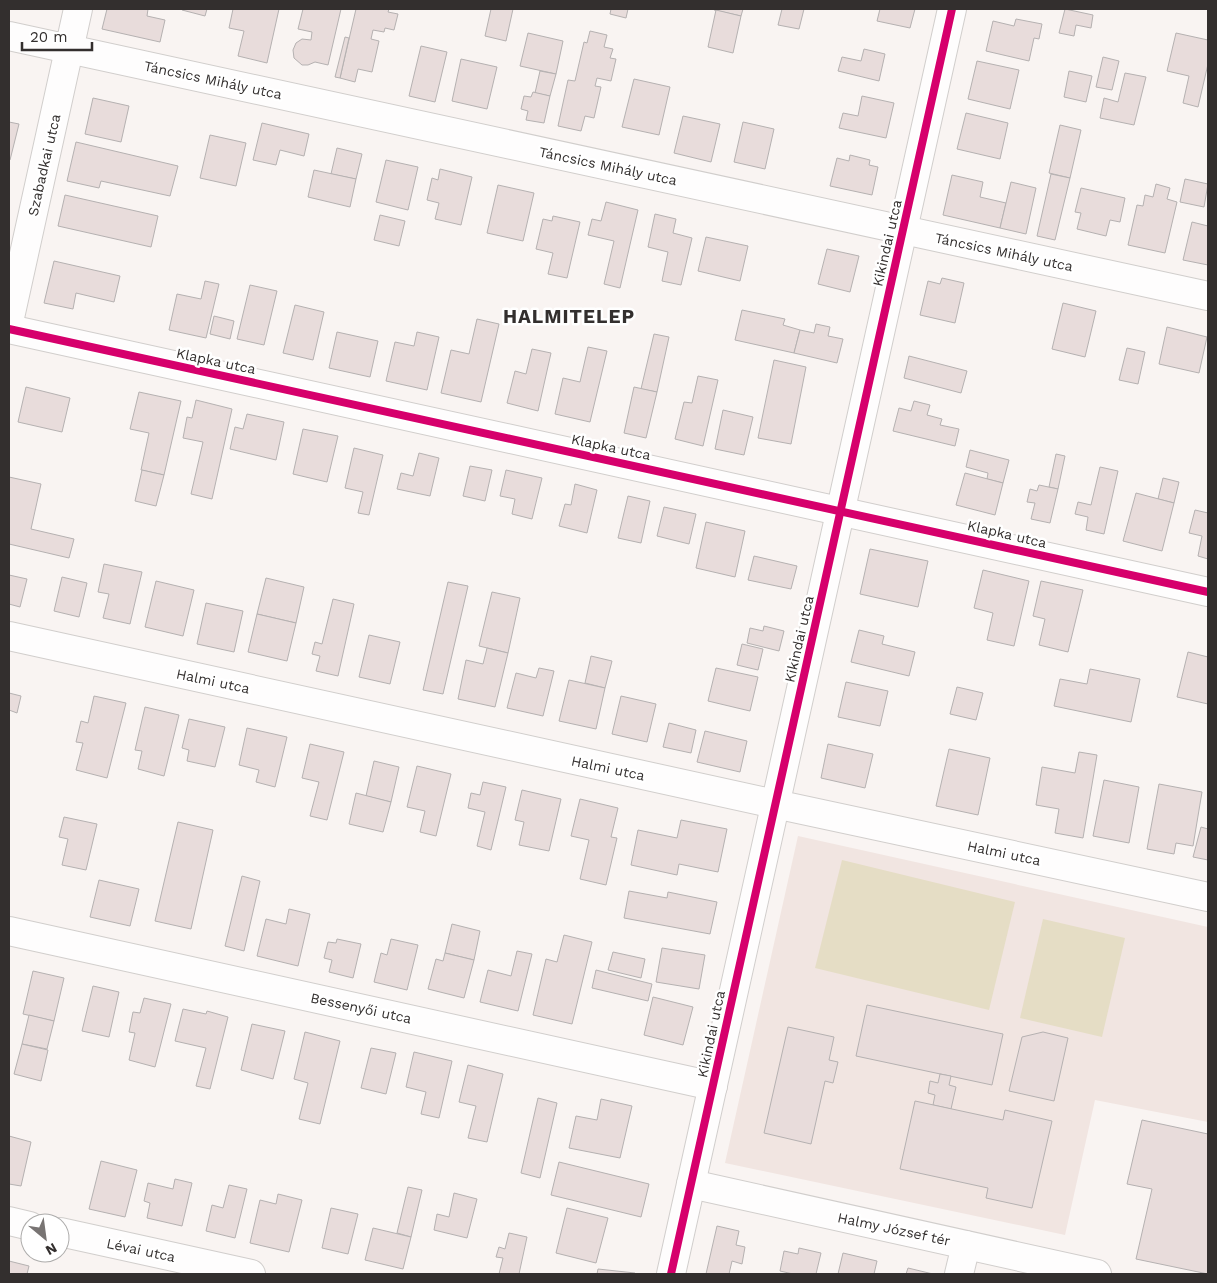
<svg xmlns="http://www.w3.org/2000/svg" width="1217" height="1283" font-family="'Work Sans',sans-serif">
<rect width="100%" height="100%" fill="#f9f4f2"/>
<polygon fill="#f1e5e1" points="798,836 1208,927 1208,1122 1095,1100 1065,1235 725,1163"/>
<g fill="#e5ddc5">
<polygon points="842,860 1015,902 989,1010 815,968"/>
<polygon points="1043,919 1125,938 1102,1037 1020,1018"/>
</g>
<g fill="#e8dcdb" stroke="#b5b1b1">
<polygon points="107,9 148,9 147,16 165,20 160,42 102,29"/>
<polygon points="182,9 207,9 205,16 182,10"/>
<polygon points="233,9 279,9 267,63 238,56 244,31 229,28"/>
<polygon points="303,9 341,9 328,65 315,62 308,65 302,65 294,58 293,50 296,43 302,39 311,40 312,32 298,29"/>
<polygon points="356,9 389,9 388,12 398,14 394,30 385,28 384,32 373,30 371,39 379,41 372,72 358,69 355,82 340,78"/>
<polygon points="491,9 513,9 506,41 485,36"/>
<polygon points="611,9 628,9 626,18 610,14"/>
<polygon points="715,9 743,9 741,16 714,10"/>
<polygon points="782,9 804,9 799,29 778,25"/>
<polygon points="880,9 915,9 910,28 877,21"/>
<polygon points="1065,9 1093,15 1091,28 1076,25 1074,36 1059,33"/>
<polygon points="716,10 741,16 733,53 708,47"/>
<polygon points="1016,19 1042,24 1039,39 1034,38 1029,61 986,51 993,21 1014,26"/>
<polygon points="590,31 607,35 604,47 613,49 610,58 616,59 611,81 597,78 595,86 601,87 594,118 585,116 581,131 558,126 568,80 575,81 584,42 587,43"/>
<polygon points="528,33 563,41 556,74 520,66"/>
<polygon points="1176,33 1208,40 1208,64 1198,107 1183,103 1189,76 1167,71"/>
<polygon points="345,37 349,38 340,78 335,77"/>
<polygon points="421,46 447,52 435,102 409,96"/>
<polygon points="864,49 885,54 879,81 838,71 842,57 861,61"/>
<polygon points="1103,57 1119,61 1112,90 1096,87"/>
<polygon points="461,59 497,67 487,109 452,101"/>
<polygon points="977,61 1019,70 1010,109 968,99"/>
<polygon points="540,71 556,74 550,96 535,93"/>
<polygon points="1069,71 1092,76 1086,102 1064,97"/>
<polygon points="1125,73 1146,77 1134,125 1100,118 1104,98 1118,102"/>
<polygon points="634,79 670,87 659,135 622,127"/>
<polygon points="533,92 550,96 544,123 526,120 528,111 521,109 524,96 531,97"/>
<polygon points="862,96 894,103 886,138 839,128 843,113 858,116"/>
<polygon points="93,98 129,106 121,142 85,134"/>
<polygon points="966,113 1008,123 1000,159 957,149"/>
<polygon points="683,116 720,124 711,162 674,153"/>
<polygon points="9,122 19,124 10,160 9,160"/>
<polygon points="743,122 774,129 765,169 734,162"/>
<polygon points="262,123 309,134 304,156 280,150 276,165 253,160"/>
<polygon points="1060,125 1081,130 1070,178 1049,173"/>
<polygon points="210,135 246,143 236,186 200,178"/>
<polygon points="76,142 178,166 170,196 101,181 99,188 67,181"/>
<polygon points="337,148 362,154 356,179 331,174"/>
<polygon points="850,155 870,160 869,165 878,167 872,195 830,186 837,158 849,161"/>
<polygon points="386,160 418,167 408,210 376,202"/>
<polygon points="440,169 472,177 461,225 435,219 439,203 427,200 432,178 438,180"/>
<polygon points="314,170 356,179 350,207 308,197"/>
<polygon points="1051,174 1070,178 1055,240 1037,236"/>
<polygon points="952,175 983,182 980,197 1006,203 1000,228 943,215"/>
<polygon points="1185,179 1208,184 1204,207 1180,202"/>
<polygon points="1011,182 1036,188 1026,234 1000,228"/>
<polygon points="1156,184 1170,188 1167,199 1177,202 1165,253 1128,245 1137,205 1143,206 1145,195 1153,197"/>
<polygon points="498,185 534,193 523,241 487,233"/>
<polygon points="1081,188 1125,198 1120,222 1110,220 1106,236 1077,229 1081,213 1075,212"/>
<polygon points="65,195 158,216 151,247 58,226"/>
<polygon points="606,202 638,210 620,288 604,284 614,241 588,235 592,219 601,221"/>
<polygon points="655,214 676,219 673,233 692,238 681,285 662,281 668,252 648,247"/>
<polygon points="380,215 405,221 399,246 374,240"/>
<polygon points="553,216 580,222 567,278 548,274 553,253 536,249 543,219 552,221"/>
<polygon points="1192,222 1208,226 1208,265 1183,260"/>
<polygon points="706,237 748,246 740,281 698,271"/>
<polygon points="827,249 859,256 850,292 818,284"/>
<polygon points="54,261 120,276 114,302 76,293 73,309 44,303"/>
<polygon points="942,278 964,283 955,323 920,315 928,281 940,284"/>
<polygon points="205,281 219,284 206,338 169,330 177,294 201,299"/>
<polygon points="250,285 277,291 264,345 237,339"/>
<polygon points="1063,303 1096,311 1085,357 1052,349"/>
<polygon points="295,305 324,312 313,360 283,353"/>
<polygon points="742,310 785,319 783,325 800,330 794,353 735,340"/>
<polygon points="214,316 234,321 230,339 210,334"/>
<polygon points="477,319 499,324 481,402 441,393 451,350 469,354"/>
<polygon points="816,324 830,327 828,336 843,339 837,363 794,353 800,330 814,333"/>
<polygon points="1167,327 1207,337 1199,373 1159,364"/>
<polygon points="337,332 378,341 370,377 329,368"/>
<polygon points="417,332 439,337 427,390 386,381 395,342 414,346"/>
<polygon points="654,334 669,337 657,392 641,389"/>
<polygon points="588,347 607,351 590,422 555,414 563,378 580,382"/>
<polygon points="1127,348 1145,352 1138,384 1119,380"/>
<polygon points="532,349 551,353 538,411 507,403 515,371 526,374"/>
<polygon points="909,356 967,371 961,393 904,378"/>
<polygon points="774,360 806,367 791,444 758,438"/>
<polygon points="698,376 718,380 703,446 675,439 684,402 692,403"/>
<polygon points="26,387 70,398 62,432 18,422"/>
<polygon points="634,387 657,392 646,438 624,433"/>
<polygon points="139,392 181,401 164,475 141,470 149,433 130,429"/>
<polygon points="196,400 232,409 212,499 191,494 203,442 183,438 187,417 192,418"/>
<polygon points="914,401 930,405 927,415 942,419 940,425 959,429 955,446 893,431 899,408 911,411"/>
<polygon points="723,410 753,417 744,455 715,449"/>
<polygon points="247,414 284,422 276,460 230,449 235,427 243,429"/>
<polygon points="303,429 338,436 327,482 293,474"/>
<polygon points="354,448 383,455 369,515 358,513 363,492 345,488"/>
<polygon points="970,450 1009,460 1003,483 987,479 988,473 966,467"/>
<polygon points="419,453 439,458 430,496 397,489 401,473 413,476"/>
<polygon points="1056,454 1065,456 1058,489 1049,487"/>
<polygon points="470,466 492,470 485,501 463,496"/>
<polygon points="1100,467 1118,471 1104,534 1086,530 1088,517 1075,514 1078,502 1091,505"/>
<polygon points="142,470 164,475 156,506 135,501"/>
<polygon points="506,470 542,478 532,519 512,514 515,499 500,496"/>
<polygon points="965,473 1003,483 995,515 956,505"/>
<polygon points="9,477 41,484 31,529 74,539 69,558 9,544"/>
<polygon points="1163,478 1179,482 1174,503 1158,499"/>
<polygon points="575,484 597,490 587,533 559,526 565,504 571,505"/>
<polygon points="1039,485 1058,489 1050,523 1031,519 1035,503 1027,502 1030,489 1037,491"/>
<polygon points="1136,493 1174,503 1162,551 1123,541"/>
<polygon points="628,496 650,501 641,543 618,538"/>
<polygon points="664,507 696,514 689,544 657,536"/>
<polygon points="1195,510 1208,513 1208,559 1198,556 1202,536 1189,533"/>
<polygon points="706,522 745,531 735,577 696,568"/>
<polygon points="870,549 928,561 918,607 860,594"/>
<polygon points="754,556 797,566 791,589 748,580"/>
<polygon points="104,564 142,572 130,624 103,618 109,594 98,592"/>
<polygon points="983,570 1029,581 1014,646 987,640 993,613 974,608"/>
<polygon points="9,575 27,579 20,607 9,604"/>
<polygon points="62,577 87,583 79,617 54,611"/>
<polygon points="266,578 304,587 296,623 257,614"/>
<polygon points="156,581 194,590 183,636 145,627"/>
<polygon points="1041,581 1083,590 1068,652 1039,645 1045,619 1033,616"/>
<polygon points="448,582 468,586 443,694 423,690"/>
<polygon points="492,592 520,598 508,653 479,646"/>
<polygon points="333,599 354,604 338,676 316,671 320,656 312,654 315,642 322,644"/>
<polygon points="206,603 243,611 234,652 197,644"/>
<polygon points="257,614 296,623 287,661 248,652"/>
<polygon points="764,626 784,631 779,651 747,643 750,628 763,631"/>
<polygon points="859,630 884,636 882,644 915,652 909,676 851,662"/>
<polygon points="369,635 400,642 390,684 359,677"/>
<polygon points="742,644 763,649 758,670 737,665"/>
<polygon points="487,648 508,653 495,707 458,699 466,660 483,664"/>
<polygon points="1188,652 1208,657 1208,704 1177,697"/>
<polygon points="591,656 612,661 605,688 585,683"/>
<polygon points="539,668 554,671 543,716 507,708 516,673 536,678"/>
<polygon points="716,668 758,677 750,711 708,701"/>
<polygon points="1090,669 1140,679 1131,722 1054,706 1060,679 1087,684"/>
<polygon points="569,680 605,688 596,729 559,721"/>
<polygon points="846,682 888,691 880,726 838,717"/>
<polygon points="957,687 983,693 976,720 950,714"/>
<polygon points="9,693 21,696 17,713 9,710"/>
<polygon points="94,696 126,703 107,778 76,770 83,743 76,742 81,721 88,723"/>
<polygon points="621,696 656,704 647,742 612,734"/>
<polygon points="145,707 179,715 164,776 138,769 142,751 135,750"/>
<polygon points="189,719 225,727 215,767 187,761 189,750 182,748"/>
<polygon points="669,723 696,730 691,753 663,747"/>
<polygon points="247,728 287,737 275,787 256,782 259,770 239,765"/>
<polygon points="705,731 747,741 740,772 697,762"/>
<polygon points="310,744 344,752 327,820 310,816 319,782 302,778"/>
<polygon points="828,744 873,754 865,788 821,778"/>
<polygon points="949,749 990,758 978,815 936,806"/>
<polygon points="1079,752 1097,755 1083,838 1055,833 1059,809 1036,805 1042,767 1075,773"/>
<polygon points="374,761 399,767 391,802 366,796"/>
<polygon points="417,766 451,774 436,836 420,832 425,811 407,807"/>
<polygon points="1104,780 1139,787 1129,843 1093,836"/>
<polygon points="483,782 506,787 491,850 477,846 485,812 468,808 471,793 480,795"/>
<polygon points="1159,784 1202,792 1193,846 1176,843 1174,854 1147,849"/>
<polygon points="522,790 561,799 549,851 519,845 524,822 515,820"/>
<polygon points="356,793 391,802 383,832 349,824"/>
<polygon points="580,799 618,808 611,837 617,838 606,885 580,879 589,840 571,836"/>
<polygon points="64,817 97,824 86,870 62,865 68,839 59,837"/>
<polygon points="681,820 727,829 718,872 679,864 677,875 631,865 638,830 677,838"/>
<polygon points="178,822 213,830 191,929 155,921"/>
<polygon points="1201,827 1208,829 1208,860 1193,857"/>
<polygon points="242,876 260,881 244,951 225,946"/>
<polygon points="99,880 139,889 130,926 90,917"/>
<polygon points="629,891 667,898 668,892 717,902 710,934 624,918"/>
<polygon points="289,909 310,914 298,966 257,956 266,919 286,924"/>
<polygon points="452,924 480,931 474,960 445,953"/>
<polygon points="564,935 592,942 572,1024 533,1015 546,959 557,962"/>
<polygon points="337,939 361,944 353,978 329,972 332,960 324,958 328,942 336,943"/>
<polygon points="391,939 418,945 407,990 374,982 381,953 387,955"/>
<polygon points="662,948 705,955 699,989 656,982"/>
<polygon points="517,951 532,954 518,1011 480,1002 488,970 511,976"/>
<polygon points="613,952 645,959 641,978 608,970"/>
<polygon points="445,953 474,960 464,998 428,989 436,959 443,961"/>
<polygon points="596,970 652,984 648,1001 592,988"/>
<polygon points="33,971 64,978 54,1021 23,1014"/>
<polygon points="93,986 119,992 109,1037 82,1031"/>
<polygon points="653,997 693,1007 683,1045 644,1035"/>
<polygon points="144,998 171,1004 155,1067 129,1060 135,1033 129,1032 133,1012 140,1013"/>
<polygon points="867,1005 1003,1034 992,1085 856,1056"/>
<polygon points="183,1009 206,1014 207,1011 228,1017 210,1089 196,1086 206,1048 175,1041"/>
<polygon points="29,1015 54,1021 47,1049 22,1044"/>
<polygon points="252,1024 285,1031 273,1079 241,1070"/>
<polygon points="788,1027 834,1037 829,1060 838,1062 833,1083 825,1081 811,1144 764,1133"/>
<polygon points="305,1032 340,1041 320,1124 299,1119 308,1083 294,1079"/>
<polygon points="1043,1032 1068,1038 1054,1101 1009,1091 1022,1037"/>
<polygon points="22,1044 48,1050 41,1081 14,1074"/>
<polygon points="371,1048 396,1053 386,1094 361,1088"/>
<polygon points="414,1052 452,1061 439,1118 421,1114 426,1092 406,1087"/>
<polygon points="468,1065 503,1074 487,1142 468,1138 476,1106 459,1102"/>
<polygon points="940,1074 951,1076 949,1085 956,1087 951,1109 933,1105 935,1095 928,1093 930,1081 938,1083"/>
<polygon points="538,1098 557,1103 540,1178 521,1173"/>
<polygon points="601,1099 632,1106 620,1158 569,1148 576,1116 597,1120"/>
<polygon points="915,1101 1003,1120 1005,1110 1052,1121 1032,1208 986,1198 988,1188 900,1169"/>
<polygon points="1142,1120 1208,1134 1208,1274 1136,1259 1152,1189 1127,1184"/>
<polygon points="9,1136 31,1142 21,1186 9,1184"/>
<polygon points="101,1161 137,1170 125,1217 89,1209"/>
<polygon points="559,1162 649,1184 641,1217 551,1195"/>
<polygon points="175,1179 192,1183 182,1226 147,1218 150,1203 144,1201 148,1183 173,1189"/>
<polygon points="229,1185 247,1189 235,1238 206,1231 212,1205 223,1208"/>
<polygon points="408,1187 422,1190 411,1237 397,1233"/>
<polygon points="454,1193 477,1199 467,1238 434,1230 437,1214 449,1217"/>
<polygon points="278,1194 302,1200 289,1252 250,1243 260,1200 276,1204"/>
<polygon points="331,1208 358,1214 348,1254 322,1248"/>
<polygon points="567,1208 608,1218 596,1263 556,1253"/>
<polygon points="717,1226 739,1231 736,1245 745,1247 742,1264 732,1261 729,1274 706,1274"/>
<polygon points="373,1228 411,1237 403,1269 365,1260"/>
<polygon points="509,1233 527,1237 519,1274 499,1274 503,1258 496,1257 499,1247 505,1249"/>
<polygon points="799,1248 821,1253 816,1274 793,1274 780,1271 784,1251 798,1254"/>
<polygon points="843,1253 877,1261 874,1274 838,1274"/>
<polygon points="9,1261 29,1266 27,1274 9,1274"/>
<polygon points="908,1268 933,1274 906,1274"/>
<polygon points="598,1269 635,1273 635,1274 597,1274"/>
</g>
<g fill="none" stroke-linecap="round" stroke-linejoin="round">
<defs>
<g id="minor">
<polyline points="9,36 1208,296"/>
<polyline points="9,322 78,9"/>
<polyline points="9,329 1208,592"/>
<polyline points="9,636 775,804 1208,897"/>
<polyline points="9,931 713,1086"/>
<polyline points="691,1184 1097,1274"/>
<polyline points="9,1221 30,1226"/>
<polyline points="60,1232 251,1274"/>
<polyline points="671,1274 952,9"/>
<polyline points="959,1274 966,1245"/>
</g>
</defs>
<use href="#minor" stroke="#d1cecc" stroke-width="30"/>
<use href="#minor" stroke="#fefdfd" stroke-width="28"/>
<defs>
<g id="cycleway">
<polyline points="9,329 1208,592"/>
<polyline points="671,1274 952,9"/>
</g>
</defs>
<use href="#cycleway" stroke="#fff" stroke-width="11"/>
<use href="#cycleway" stroke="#d6006c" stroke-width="8"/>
</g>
<g text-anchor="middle" stroke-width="5" stroke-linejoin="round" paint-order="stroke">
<g font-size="14" fill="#332f2e" stroke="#fff">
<text transform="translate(213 80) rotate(12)" y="5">Táncsics Mihály utca</text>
<text transform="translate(44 165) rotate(-77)" y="5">Szabadkai utca</text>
<text transform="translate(608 166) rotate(12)" y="5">Táncsics Mihály utca</text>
<text transform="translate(887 243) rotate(-77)" y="5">Kikindai utca</text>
<text transform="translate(1004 252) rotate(12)" y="5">Táncsics Mihály utca</text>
<text transform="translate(216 361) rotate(12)" y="5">Klapka utca</text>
<text transform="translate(611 447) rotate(12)" y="5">Klapka utca</text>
<text transform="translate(1007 534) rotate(13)" y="5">Klapka utca</text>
<text transform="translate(799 639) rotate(-77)" y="5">Kikindai utca</text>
<text transform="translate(213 681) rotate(12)" y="5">Halmi utca</text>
<text transform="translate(608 768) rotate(12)" y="5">Halmi utca</text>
<text transform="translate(1004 853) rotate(12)" y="5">Halmi utca</text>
<text transform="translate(361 1008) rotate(12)" y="5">Bessenyői utca</text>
<text transform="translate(711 1034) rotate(-78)" y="5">Kikindai utca</text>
<text transform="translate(894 1229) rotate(12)" y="5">Halmy József tér</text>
<text transform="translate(141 1250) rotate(12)" y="5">Lévai utca</text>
</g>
<g font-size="19" font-weight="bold" letter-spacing="1" fill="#332f2e" stroke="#fff">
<text x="569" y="323">HALMITELEP</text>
</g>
</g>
<rect width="1217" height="1283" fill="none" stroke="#332f2e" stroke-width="20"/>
<g transform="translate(45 1238) rotate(151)"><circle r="24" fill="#ffffff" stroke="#adacab"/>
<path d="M0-4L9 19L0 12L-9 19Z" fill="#787473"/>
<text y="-8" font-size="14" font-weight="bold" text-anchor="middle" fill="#332f2e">N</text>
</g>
<path d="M22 42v8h70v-8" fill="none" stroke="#332f2e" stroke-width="2.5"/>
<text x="30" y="42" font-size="15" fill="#332f2e" stroke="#ffffff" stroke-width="4" paint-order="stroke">20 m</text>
</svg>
